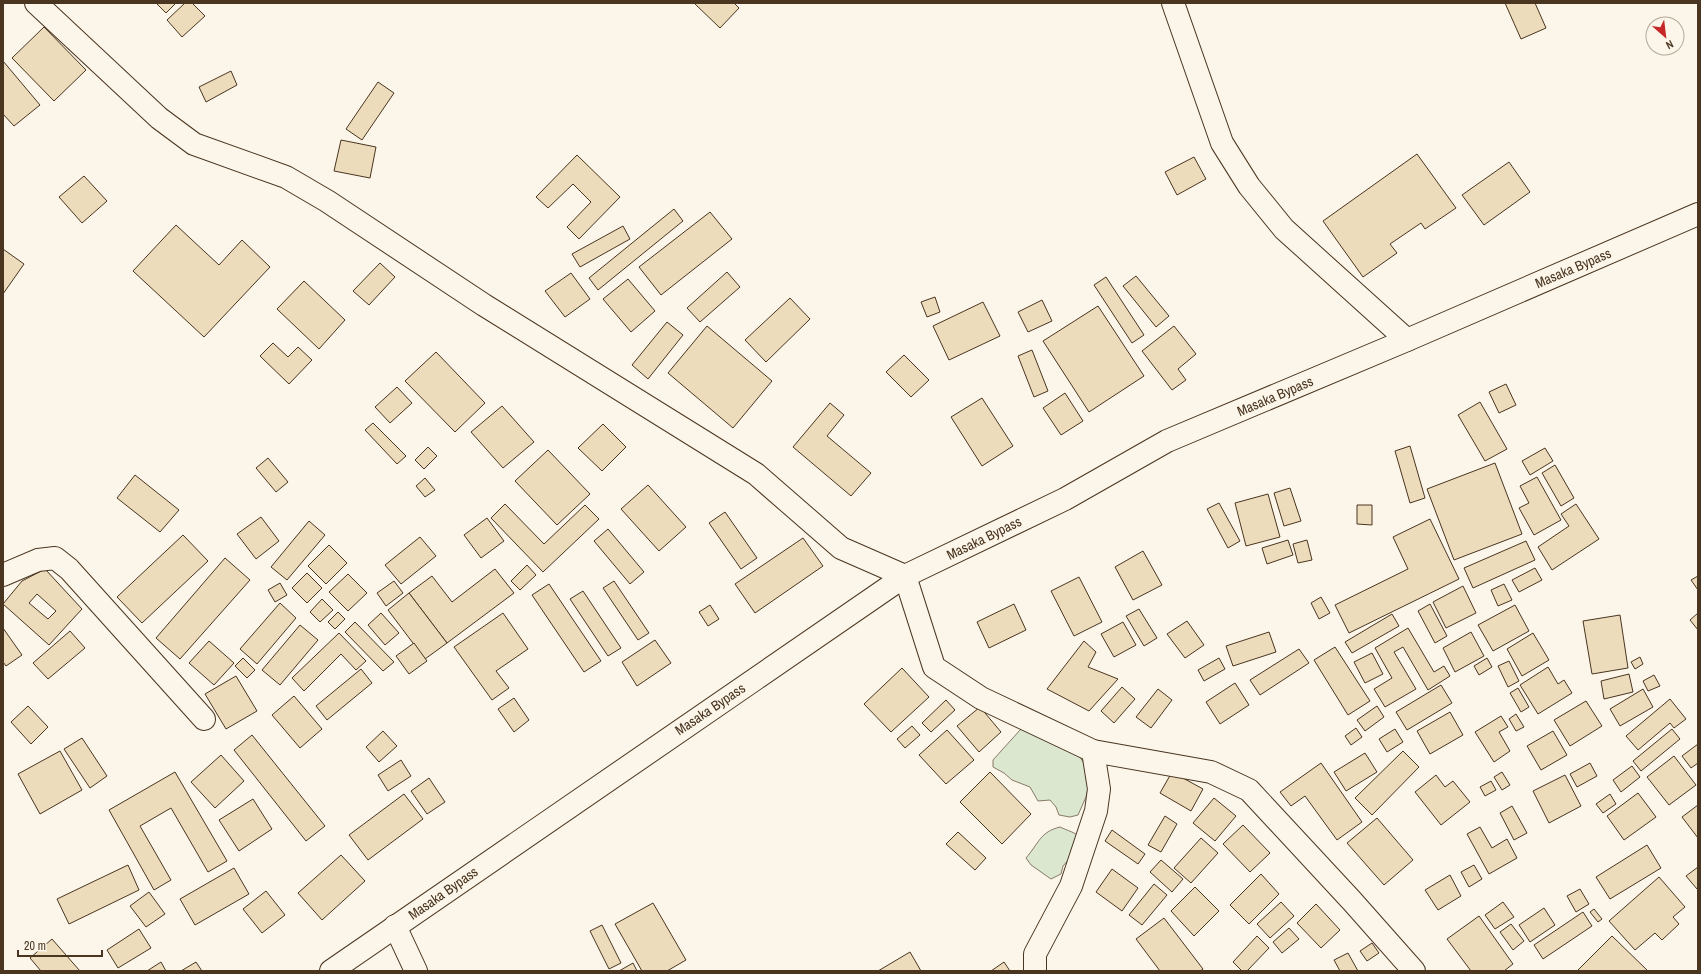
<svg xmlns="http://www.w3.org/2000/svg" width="1701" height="974" font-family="'Archivo Narrow',sans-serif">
<rect width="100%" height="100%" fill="#fbf6e9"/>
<g fill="#dce7d0" stroke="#887966">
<polygon points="1021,729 1080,757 1086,767 1090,781 1086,797 1078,815 1070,817 1059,815 1056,807 1050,800 1038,801 1030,787 1012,780 1004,773 993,767 993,760"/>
<path d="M1060 827C1068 831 1075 832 1081 838L1072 856 1063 866 1061 874 1051 879 1031 865 1026 858C1039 843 1040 832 1060 827Z"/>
</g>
<g fill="#ecdcbc" stroke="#4a3520" fill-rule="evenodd">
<polygon points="156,3 176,3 166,13"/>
<polygon points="185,3 192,3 205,16 182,37 167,20"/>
<polygon points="694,3 734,3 739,8 720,28"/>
<polygon points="1505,3 1535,3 1546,28 1521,39"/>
<polygon points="44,27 86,70 54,101 12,58"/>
<polygon points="3,61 40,105 14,126 3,114"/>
<polygon points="231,71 237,85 206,102 199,87"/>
<polygon points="378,82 394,93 362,140 346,129"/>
<polygon points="341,140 376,147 370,178 334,171"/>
<polygon points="1417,154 1456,208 1425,229 1421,223 1390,244 1397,253 1363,277 1323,221"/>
<polygon points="577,155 620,197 579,239 567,227 591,202 573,184 548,208 536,197"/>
<polygon points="1194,157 1206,179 1177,195 1165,172"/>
<polygon points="1509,162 1530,192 1484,225 1462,195"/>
<polygon points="84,176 107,201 82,223 59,197"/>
<polygon points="674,209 683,221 598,290 589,278"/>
<polygon points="710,212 732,239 661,295 639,267"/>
<polygon points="176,225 219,265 242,240 270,267 204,337 133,271"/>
<polygon points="623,226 630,239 580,267 572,254"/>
<polygon points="3,249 24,264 3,294"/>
<polygon points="380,263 395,277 369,305 353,291"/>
<polygon points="727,272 740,287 700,322 687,308"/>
<polygon points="571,273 590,299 565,317 545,291"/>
<polygon points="1136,276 1169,316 1156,327 1123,286"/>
<polygon points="1106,277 1144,335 1132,343 1094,285"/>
<polygon points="628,279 655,311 631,332 603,299"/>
<polygon points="304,281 345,320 319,349 277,309"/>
<polygon points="935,297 940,312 927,317 921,302"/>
<polygon points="790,298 810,319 766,362 745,340"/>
<polygon points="1042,300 1052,321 1028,332 1018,312"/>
<polygon points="983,302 1000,336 949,360 933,326"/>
<polygon points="1098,306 1144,376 1089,412 1043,341"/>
<polygon points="667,322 683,335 648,379 632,365"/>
<polygon points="707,326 772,381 733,428 668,373"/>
<polygon points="1174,326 1196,354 1178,369 1186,380 1172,390 1142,351"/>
<polygon points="273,343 288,357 298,347 312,360 289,384 260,356"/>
<polygon points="1032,350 1048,391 1034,397 1018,356"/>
<polygon points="436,352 485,403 455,432 405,381"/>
<polygon points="904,355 929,380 911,397 886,372"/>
<polygon points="1506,384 1516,405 1499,413 1489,392"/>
<polygon points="397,387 412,403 390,423 375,407"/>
<polygon points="1065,393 1083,421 1061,435 1043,408"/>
<polygon points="982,398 1013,446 982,466 951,417"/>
<polygon points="1480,402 1507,449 1485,461 1458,415"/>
<polygon points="830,403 844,415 827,436 871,473 851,496 793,447"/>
<polygon points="502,406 534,442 503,468 471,432"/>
<polygon points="373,423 406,456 397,464 365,430"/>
<polygon points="603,424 626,447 602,471 578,448"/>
<polygon points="1410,446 1425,498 1410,503 1395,451"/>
<polygon points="428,447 437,456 424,469 415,460"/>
<polygon points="1545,448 1553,461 1530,475 1522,461"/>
<polygon points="548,450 590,494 557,525 515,481"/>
<polygon points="268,458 288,482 276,492 256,468"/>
<polygon points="1495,463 1522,534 1454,560 1427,489"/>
<polygon points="1555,465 1574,498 1561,506 1542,473"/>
<polygon points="135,475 179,510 160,532 117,498"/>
<polygon points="1537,477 1561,520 1534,535 1519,508 1529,503 1520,486"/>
<polygon points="425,478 435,490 425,497 416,486"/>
<polygon points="648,485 686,527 659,551 621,509"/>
<polygon points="1290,488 1301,521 1284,526 1274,493"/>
<polygon points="1268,494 1280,537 1246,546 1235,503"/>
<polygon points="1219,503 1240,541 1228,548 1207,509"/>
<polygon points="505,504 544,544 585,505 599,519 543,572 491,518"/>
<polygon points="1576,504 1599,539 1552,570 1538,547 1569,526 1561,514"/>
<polygon points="1357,505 1372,505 1372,525 1357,524"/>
<polygon points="725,512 757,558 741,569 709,523"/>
<polygon points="261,517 279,541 256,559 237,534"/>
<polygon points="487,518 504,541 481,558 464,535"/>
<polygon points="1430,519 1459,579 1349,633 1335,605 1408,569 1393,537"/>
<polygon points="309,521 325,535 287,580 271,567"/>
<polygon points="608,529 644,572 630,584 594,541"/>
<polygon points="183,535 208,561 142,623 117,597"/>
<polygon points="420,537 436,556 401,584 385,565"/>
<polygon points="803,538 823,566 755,613 735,584"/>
<polygon points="1288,540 1293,555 1267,564 1262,548"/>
<polygon points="1307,540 1312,560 1298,563 1293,544"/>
<polygon points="1526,541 1535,560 1473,588 1464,568"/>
<polygon points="329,545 347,563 326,584 308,566"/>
<polygon points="1143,551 1162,585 1133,600 1115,567"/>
<polygon points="225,558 250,580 180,659 156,638"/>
<polygon points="527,565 536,575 520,590 511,581"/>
<polygon points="1535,568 1542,580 1519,592 1512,580"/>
<path d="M45 569 82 609 49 645 3 604 22 581ZM37 594 56 611 48 619 29 603Z"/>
<polygon points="495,569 514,593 447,643 409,593 432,576 452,602"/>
<polygon points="307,573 322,588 307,603 292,588"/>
<polygon points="348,574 367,593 348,611 329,592"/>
<polygon points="1698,576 1698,590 1691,580"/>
<polygon points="1079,577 1102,622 1074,636 1051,591"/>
<polygon points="394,581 403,593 386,606 377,593"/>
<polygon points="614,581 649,633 638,640 603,588"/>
<polygon points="280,583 287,595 275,602 268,590"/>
<polygon points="549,584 601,661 584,672 532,595"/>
<polygon points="1504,584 1512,600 1498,606 1491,590"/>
<polygon points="1463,586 1476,613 1446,628 1433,602"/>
<polygon points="583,591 621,648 608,656 570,599"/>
<polygon points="409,593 447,643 425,659 388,610"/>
<polygon points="1321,597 1330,613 1319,619 1311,603"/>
<polygon points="322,599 333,610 320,622 310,612"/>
<polygon points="280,603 296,618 257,664 240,649"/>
<polygon points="1014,604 1026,630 989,648 977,622"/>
<polygon points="1430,604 1447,636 1435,643 1418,611"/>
<polygon points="710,605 719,619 708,626 699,612"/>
<polygon points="1515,605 1529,631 1493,651 1478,625"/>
<polygon points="1139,609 1157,638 1144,646 1126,616"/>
<polygon points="338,612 345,619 335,629 328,622"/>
<polygon points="381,613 399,633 385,645 368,625"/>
<polygon points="503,613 528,649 496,671 509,688 492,700 454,647"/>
<polygon points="1698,613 1698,630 1690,620"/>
<polygon points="1392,614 1399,626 1352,653 1345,642"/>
<polygon points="1620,615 1628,668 1592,674 1583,621"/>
<polygon points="1187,621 1204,645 1185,658 1167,634"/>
<polygon points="355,622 394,662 383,671 345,632"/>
<polygon points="1123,622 1136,645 1114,657 1101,634"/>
<polygon points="300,625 318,640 280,685 262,670"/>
<polygon points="3,628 22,655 6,666 3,662"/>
<polygon points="1408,628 1434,672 1444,666 1450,676 1428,690 1403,647 1394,652 1416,689 1385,707 1374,689 1392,678 1375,648"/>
<polygon points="70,631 85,648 48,679 33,663"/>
<polygon points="1269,632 1276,652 1233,666 1226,646"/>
<polygon points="1471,632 1484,656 1455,672 1443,648"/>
<polygon points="339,633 366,661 356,670 341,654 304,691 292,678"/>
<polygon points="1533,633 1549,660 1522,676 1507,649"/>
<polygon points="655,640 671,663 637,686 622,662"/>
<polygon points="209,641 234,663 214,685 189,663"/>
<polygon points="1084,641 1096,652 1088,667 1118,679 1089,711 1047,689"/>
<polygon points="414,643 427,661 409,674 396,656"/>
<polygon points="1335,647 1370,701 1348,715 1314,660"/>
<polygon points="1299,649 1309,663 1260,695 1250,680"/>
<polygon points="1372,653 1383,674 1365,683 1354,662"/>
<polygon points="1640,657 1643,664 1635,669 1631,662"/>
<polygon points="243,658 255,670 247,678 235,666"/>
<polygon points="1219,658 1225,669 1204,681 1198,670"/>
<polygon points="1487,658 1492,667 1479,675 1474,666"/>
<polygon points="1509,661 1519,681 1508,687 1498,666"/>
<polygon points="1548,667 1558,684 1564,680 1572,693 1538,714 1520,685"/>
<polygon points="902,668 929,697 891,732 864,704"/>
<polygon points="361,669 372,683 327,720 316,706"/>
<polygon points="1629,674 1633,692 1604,699 1601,681"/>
<polygon points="1654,675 1660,686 1648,691 1643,681"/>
<polygon points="236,676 257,711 226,729 205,694"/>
<polygon points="1235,683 1249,705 1220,724 1206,702"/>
<polygon points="1441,685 1452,703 1407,730 1396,712"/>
<polygon points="1122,687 1135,699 1114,723 1101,711"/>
<polygon points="1518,688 1529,707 1521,712 1510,693"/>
<polygon points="1158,689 1172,700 1151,728 1136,717"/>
<polygon points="1643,689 1653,707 1620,726 1610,709"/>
<polygon points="294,696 322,729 300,748 272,715"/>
<polygon points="514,698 529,720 514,732 498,709"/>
<polygon points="1670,699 1686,719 1674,728 1670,723 1638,750 1626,736"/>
<polygon points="946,700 955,710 931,732 922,723"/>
<polygon points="1586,701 1602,726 1570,746 1554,720"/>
<polygon points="28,706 48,727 31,744 11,722"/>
<polygon points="1377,706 1384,717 1365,731 1357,720"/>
<polygon points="980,707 1001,732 979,752 957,726"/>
<polygon points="1450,712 1463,735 1430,754 1417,731"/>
<polygon points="1516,714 1524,727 1516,731 1509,719"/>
<polygon points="1501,716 1508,727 1499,732 1510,751 1494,762 1475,732"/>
<polygon points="912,726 920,735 905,748 897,739"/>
<polygon points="1356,728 1362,737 1351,745 1345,736"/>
<polygon points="1395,729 1403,742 1387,752 1379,739"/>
<polygon points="1672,729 1680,739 1641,771 1633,761"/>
<polygon points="947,730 974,760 946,784 919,755"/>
<polygon points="383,731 397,746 379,762 366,747"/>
<polygon points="1553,731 1567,755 1541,770 1527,746"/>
<polygon points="252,735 325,826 306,841 234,750"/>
<polygon points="82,738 107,776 90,788 64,749"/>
<polygon points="1698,744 1698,763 1691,768 1682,756"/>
<polygon points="60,751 82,790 40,814 18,774"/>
<polygon points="1403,751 1419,767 1372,815 1355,798"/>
<polygon points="1365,753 1377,772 1346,791 1334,772"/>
<polygon points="221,755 244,781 215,808 191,782"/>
<polygon points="1674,756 1696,785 1669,805 1647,777"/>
<polygon points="401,760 411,776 388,791 378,775"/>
<polygon points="1321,763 1362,822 1337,840 1305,796 1291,806 1280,792"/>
<polygon points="1590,763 1597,776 1577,787 1570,774"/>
<polygon points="1632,766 1640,777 1621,792 1613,780"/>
<polygon points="175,772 227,861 208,872 171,808 140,826 171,880 154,890 109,810"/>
<polygon points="990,772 1031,814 1002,844 960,802"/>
<polygon points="1172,772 1203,789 1191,811 1160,793"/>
<polygon points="1502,772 1510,785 1502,790 1494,777"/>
<polygon points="1436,775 1445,787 1453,781 1470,802 1441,825 1415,792"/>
<polygon points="1565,775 1581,806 1549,823 1533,791"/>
<polygon points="429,778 445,802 427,814 411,791"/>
<polygon points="1491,781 1496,790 1485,796 1480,787"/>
<polygon points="1638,793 1656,817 1624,840 1607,816"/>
<polygon points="404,794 423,819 368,860 349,835"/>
<polygon points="1610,794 1616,804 1603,813 1596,804"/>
<polygon points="1214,798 1236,816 1215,841 1193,823"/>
<polygon points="253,799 272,829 239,851 219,820"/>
<polygon points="1698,805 1698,838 1682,817"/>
<polygon points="1512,806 1527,833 1514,840 1500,813"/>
<polygon points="1165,816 1177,824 1161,852 1148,845"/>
<polygon points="1377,818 1413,860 1384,885 1347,843"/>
<polygon points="1243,825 1270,853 1250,872 1223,844"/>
<polygon points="1480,827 1492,848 1507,839 1517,858 1489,874 1467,834"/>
<polygon points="1112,830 1145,854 1138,864 1105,841"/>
<polygon points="958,832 986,858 975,870 946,844"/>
<polygon points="1201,838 1218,853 1191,883 1174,868"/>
<polygon points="1647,845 1661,868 1610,899 1596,877"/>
<polygon points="341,855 365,881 322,920 298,893"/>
<polygon points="1161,860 1183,879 1172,892 1150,872"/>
<polygon points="128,865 139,890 69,924 57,899"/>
<polygon points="1474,865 1482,879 1469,887 1461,872"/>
<polygon points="1698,867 1698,888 1697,889 1686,876"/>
<polygon points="234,868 249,894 195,925 180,899"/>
<polygon points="1112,869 1138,888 1122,911 1096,892"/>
<polygon points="1261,874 1279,894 1249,924 1230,905"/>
<polygon points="1450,875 1461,896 1438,910 1425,890"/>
<polygon points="1659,877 1685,907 1673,917 1679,924 1662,940 1655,933 1635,950 1609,921"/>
<polygon points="1154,884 1167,895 1142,925 1129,915"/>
<polygon points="1195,887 1219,911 1194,936 1171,911"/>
<polygon points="1580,889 1589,904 1576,912 1567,896"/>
<polygon points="266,891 285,915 262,933 243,909"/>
<polygon points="149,892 165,914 146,927 130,906"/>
<polygon points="1281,902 1294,916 1270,938 1257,924"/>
<polygon points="1503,902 1514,917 1495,929 1485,915"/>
<polygon points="653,903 686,960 667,971 642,971 615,924"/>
<polygon points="1316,904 1340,930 1321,948 1297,923"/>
<polygon points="1544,908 1555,925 1530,942 1519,925"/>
<polygon points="1594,909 1602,919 1598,922 1590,912"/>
<polygon points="1583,912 1592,926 1543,959 1534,945"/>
<polygon points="1479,916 1513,964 1504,971 1471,971 1447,939"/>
<polygon points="1164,918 1203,969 1200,971 1160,971 1136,939"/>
<polygon points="1511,924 1524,941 1513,950 1500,932"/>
<polygon points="602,925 621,963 609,969 590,931"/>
<polygon points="1289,928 1299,939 1282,953 1273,942"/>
<polygon points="139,929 151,948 118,968 107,950"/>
<polygon points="1257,936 1269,948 1247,971 1242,971 1233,962"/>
<polygon points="1612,936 1648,971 1577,971"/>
<polygon points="52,939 80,971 41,971 30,958"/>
<polygon points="1372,943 1379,953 1367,961 1360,951"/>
<polygon points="910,952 921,971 878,971"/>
<polygon points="1348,953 1358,971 1340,971 1334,960"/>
<polygon points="161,962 166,971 147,971"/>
<polygon points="196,962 202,971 181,971"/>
<polygon points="1004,962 1010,971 991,971"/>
<polygon points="633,963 637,971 619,971"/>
</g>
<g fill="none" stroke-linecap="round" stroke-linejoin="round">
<defs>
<g id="minor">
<polyline points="36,3 159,118 194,144 286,177 327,201 484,305 756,474 841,548 905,576 934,667 981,698 1093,751 1211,772 1249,790 1352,901 1414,971"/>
<polyline points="1173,3 1222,143 1249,186 1284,229 1407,340"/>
<polyline points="3,575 38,560 55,558 69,569 204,719"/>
<polyline points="395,926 416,971"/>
<polyline points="1035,971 1035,954 1071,886 1096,811 1099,789 1093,751"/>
</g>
<polyline id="trunk" points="331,971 905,576 1065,499 1167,441 1407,340 1698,214"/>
</defs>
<use href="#minor" stroke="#4a3520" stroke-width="24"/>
<use href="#trunk" stroke="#4a3520" stroke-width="24"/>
<use href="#minor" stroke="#fbf6e9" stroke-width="22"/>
<use href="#trunk" stroke="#fbf6e9" stroke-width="22"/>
</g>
<g text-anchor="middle" stroke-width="3" stroke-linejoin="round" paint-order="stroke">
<g font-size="14" fill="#4a3520" stroke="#fbf6e9">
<text transform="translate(1573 268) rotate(-23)" y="5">Masaka Bypass</text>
<text transform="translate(1275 396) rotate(-23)" y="5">Masaka Bypass</text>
<text transform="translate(984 538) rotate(-26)" y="5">Masaka Bypass</text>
<text transform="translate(710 709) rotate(-34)" y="5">Masaka Bypass</text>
<text transform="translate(443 893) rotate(-35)" y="5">Masaka Bypass</text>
</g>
</g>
<rect width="1701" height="974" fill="none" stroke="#4a3520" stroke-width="8"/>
<g transform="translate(1665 36) rotate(152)"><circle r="19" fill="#fbf6e9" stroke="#b4a999"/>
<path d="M0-3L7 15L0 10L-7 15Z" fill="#c62828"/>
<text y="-6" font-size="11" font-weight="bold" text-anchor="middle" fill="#4a3520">N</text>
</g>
<path d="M18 950v6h84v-6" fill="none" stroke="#4a3520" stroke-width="2"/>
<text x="24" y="950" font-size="12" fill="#4a3520" stroke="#fbf6e9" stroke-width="3" paint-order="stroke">20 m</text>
</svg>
